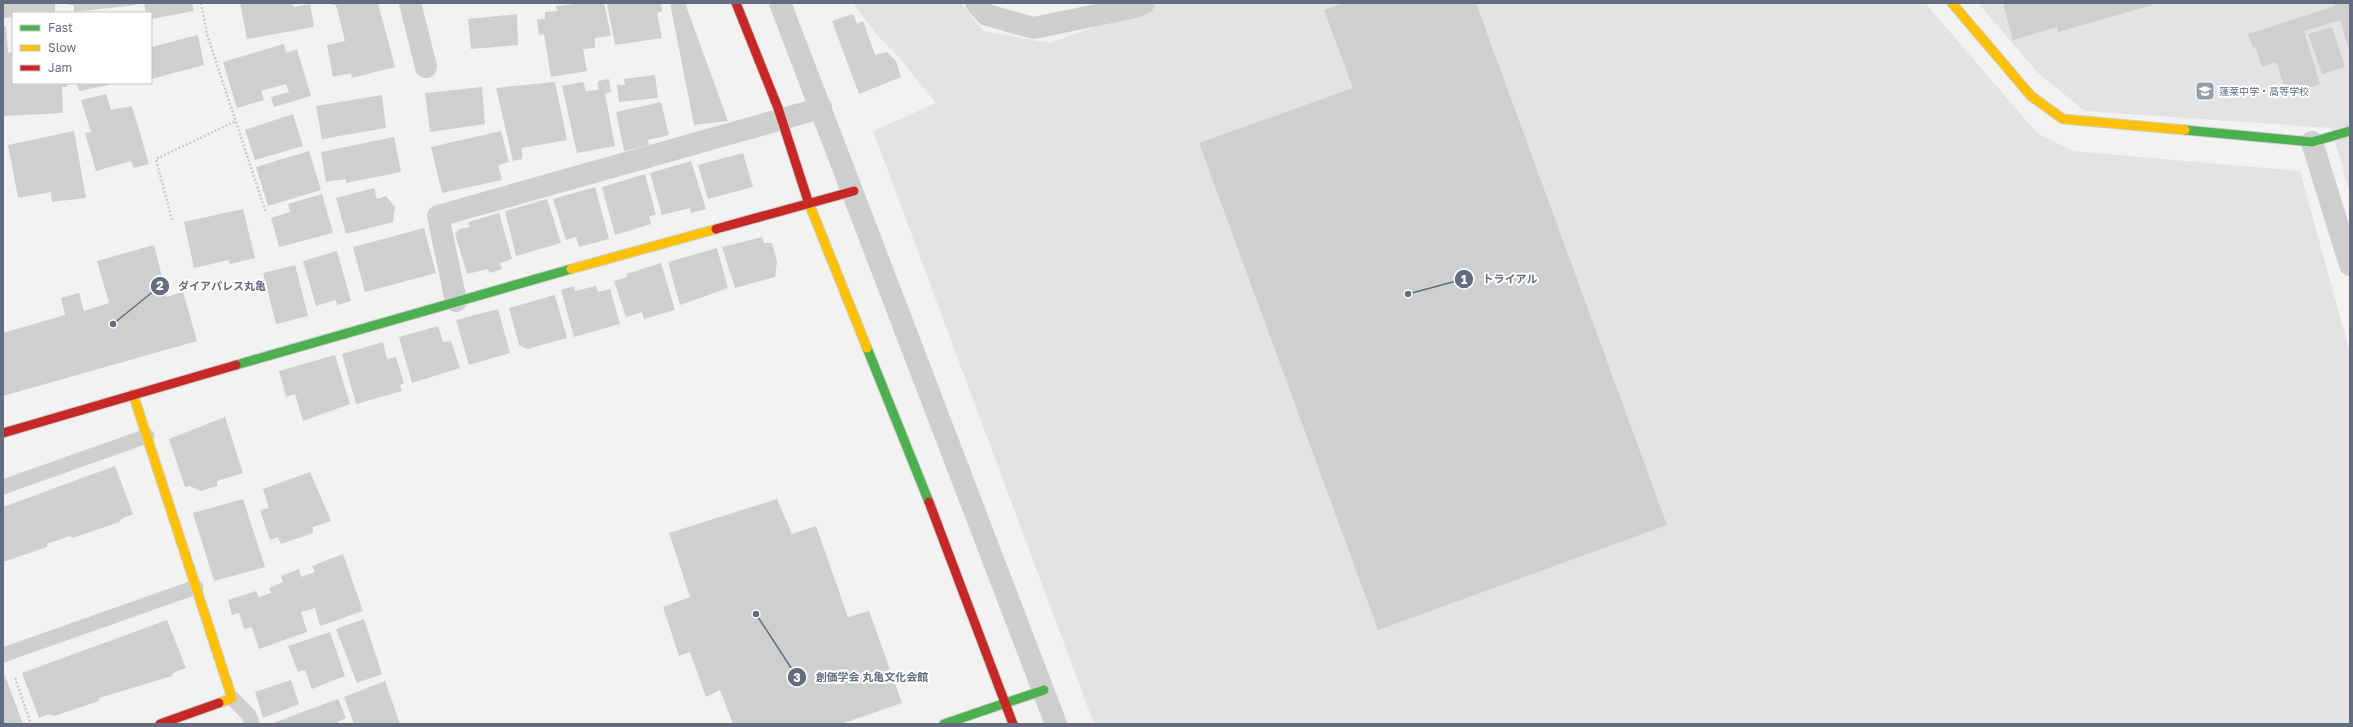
<svg xmlns="http://www.w3.org/2000/svg" width="2353" height="727" font-family="'Golos Text','Noto Sans JP',sans-serif">
<rect width="100%" height="100%" fill="#f2f3f1"/>
<g fill="#e2e3e4">
<polygon points="853,3 961,3 983,31 1050,43 1160,3 1925,3 2037,133 2073,151 2300,171 2350,353 2350,724 1094,724 873,131 936,103 897,55 877,35"/>
<polygon points="1978,3 2350,3 2350,193 2331,128 2085,111 2037,72"/>
</g>
<g fill="#cecfcf">
<polygon points="3,3 55,3 55,13 13,13 13,17 3,18"/>
<polygon points="69,3 135,3 135,5 74,12 74,5 69,5"/>
<polygon points="144,3 192,3 194,11 151,19 151,13 146,13"/>
<polygon points="240,3 293,3 293,7 310,4 314,27 247,39"/>
<polygon points="331,3 378,3 395,67 352,78 351,73 333,77 327,45 345,41 336,5 332,5"/>
<polygon points="582,3 604,3 611,36 595,38 595,48 583,49 587,71 551,77 544,34 539,35 537,19 545,19 545,12 557,11 556,6"/>
<polygon points="607,3 661,3 662,11 657,13 662,38 615,45"/>
<polygon points="670,3 685,3 728,121 694,125"/>
<polygon points="1343,3 1476,3 1667,525 1378,630 1199,143 1353,88 1324,10"/>
<polygon points="2003,3 2159,3 2058,32 2057,27 2013,40"/>
<polygon points="2334,3 2350,3 2350,54 2340,20 2304,31 2320,84 2287,95 2276,62 2262,67 2255,46 2253,48 2248,34 2335,6"/>
<polygon points="517,14 518,45 471,49 468,19"/>
<polygon points="853,14 857,24 863,21 875,55 887,52 896,61 901,77 859,94 832,21"/>
<polygon points="3,26 6,26 8,53 13,52 13,83 66,83 67,87 62,87 63,113 3,116"/>
<polygon points="2332,27 2345,67 2322,74 2308,34"/>
<polygon points="198,35 204,65 151,79 151,47"/>
<polygon points="284,44 286,53 297,49 311,96 274,107 271,97 289,92 286,84 261,91 264,100 237,108 223,62"/>
<polygon points="655,75 658,98 619,102 617,85 625,85 624,79"/>
<polygon points="609,79 611,92 605,94 615,146 577,153 562,86 583,82 586,91 598,90 598,81"/>
<polygon points="555,82 567,140 522,148 522,159 513,161 496,88"/>
<polygon points="77,83 113,83 113,84 79,91"/>
<polygon points="482,87 485,124 430,132 425,93"/>
<polygon points="106,94 111,110 132,106 149,164 134,168 131,161 96,171 85,133 91,132 81,100"/>
<polygon points="382,95 386,128 322,139 316,106"/>
<polygon points="661,102 669,135 648,140 649,145 624,151 616,112"/>
<polygon points="293,114 303,146 255,160 245,130"/>
<polygon points="74,131 86,198 52,202 51,192 18,198 8,145"/>
<polygon points="501,131 509,162 498,165 502,180 442,193 431,147"/>
<polygon points="394,137 401,172 346,183 346,179 326,182 321,152"/>
<polygon points="309,151 321,190 268,206 256,167"/>
<polygon points="743,153 753,187 708,199 698,165"/>
<polygon points="691,161 706,209 691,213 690,208 662,215 650,173"/>
<polygon points="645,174 656,215 649,216 651,224 615,235 602,187"/>
<polygon points="595,187 609,239 579,247 576,237 566,240 553,199"/>
<polygon points="374,188 377,199 386,196 395,207 393,222 346,234 336,198"/>
<polygon points="322,194 333,233 279,247 271,218 290,212 288,204"/>
<polygon points="547,199 561,243 516,256 505,211"/>
<polygon points="243,209 255,258 230,264 229,260 194,268 184,222"/>
<polygon points="499,213 512,259 500,263 502,269 490,273 488,269 467,274 455,234 459,229 470,227 468,222"/>
<polygon points="424,228 436,273 365,292 353,247"/>
<polygon points="762,237 764,243 772,243 777,261 775,277 735,288 722,247"/>
<polygon points="154,245 167,297 183,292 197,341 3,396 3,333 65,315 61,298 79,293 84,311 109,303 97,261"/>
<polygon points="717,248 728,288 680,305 668,262"/>
<polygon points="337,251 351,301 337,305 336,300 316,306 303,261"/>
<polygon points="661,263 675,310 644,319 642,312 626,317 614,281 627,277 626,274"/>
<polygon points="295,265 308,316 276,324 263,273"/>
<polygon points="574,286 575,291 596,286 598,292 610,289 620,324 574,337 561,290"/>
<polygon points="555,295 567,338 527,349 519,345 509,308"/>
<polygon points="498,309 510,353 469,365 456,320"/>
<polygon points="438,326 443,342 451,341 460,368 412,383 399,337"/>
<polygon points="383,342 387,359 396,357 404,383 400,385 402,391 356,404 342,354"/>
<polygon points="335,355 350,404 303,421 295,394 286,397 279,371"/>
<polygon points="225,417 243,473 217,481 217,486 200,491 190,486 185,487 169,439"/>
<polygon points="115,466 133,514 121,519 119,522 73,538 70,536 47,544 47,547 3,562 3,507"/>
<polygon points="310,472 331,521 313,527 313,533 281,544 278,537 270,540 260,510 269,508 263,489"/>
<polygon points="243,499 265,567 214,581 193,513"/>
<polygon points="777,499 792,534 816,526 848,617 869,611 902,703 841,724 733,724 720,690 706,697 690,652 679,656 663,607 690,597 669,533"/>
<polygon points="343,554 363,611 320,626 315,608 301,612 307,632 259,649 252,627 244,629 239,613 232,615 228,600 256,591 259,597 271,593 269,588 283,582 281,576 299,569 301,577 315,572 312,566"/>
<polygon points="364,619 382,674 357,683 336,629"/>
<polygon points="167,620 186,668 173,673 172,676 99,698 99,701 54,716 49,714 39,718 22,673"/>
<polygon points="330,632 345,676 312,689 305,670 298,672 288,646"/>
<polygon points="5,676 23,724 3,724 3,677"/>
<polygon points="291,680 299,704 263,718 255,692"/>
<polygon points="385,681 400,724 354,724 344,697"/>
<polygon points="338,699 346,718 338,722 339,724 270,724"/>
</g>
<g fill="none" stroke-linecap="round" stroke-linejoin="round">
<defs>
<g id="fast">
<polyline points="2185,130 2312,142 2350,131"/>
<polyline points="867,348 929,502"/>
<polyline points="236,365 571,269"/>
<polyline points="944,724 1044,690"/>
</g>
<g id="slow">
<polyline points="1952,3 2031,96 2063,119 2185,130"/>
<polyline points="808,201 867,348"/>
<polyline points="571,269 716,229"/>
<polyline points="133,394 232,698 219,703"/>
</g>
<g id="jam">
<polyline points="736,3 778,108 808,201"/>
<polyline points="716,229 854,191"/>
<polyline points="3,433 236,365"/>
<polyline points="929,502 1013,724"/>
<polyline points="160,724 219,703"/>
</g>
</defs>
<use href="#fast" stroke="#cfd0d0" stroke-width="11"/>
<use href="#slow" stroke="#cfd0d0" stroke-width="11"/>
<use href="#jam" stroke="#cfd0d0" stroke-width="11"/>
<g stroke="#c9cacb" stroke-width="2.5" stroke-dasharray="2 2" stroke-linecap="butt">
<polyline points="201,3 207,34 266,213"/>
<polyline points="172,220 156,159 236,121"/>
<polyline points="15,678 31,724"/>
</g>
<g stroke="#cdcece" stroke-width="15">
<polyline points="3,487 147,436"/>
<polyline points="3,655 196,587"/>
<polyline points="232,698 249,715 252,724"/>
</g>
<g stroke="#cdcece" stroke-width="22">
<polyline points="410,3 426,67"/>
<polyline points="780,3 1056,724"/>
<polyline points="976,3 987,15 1034,28 1135,7 1144,3"/>
<polyline points="2312,142 2350,265"/>
<polyline points="456,301 438,216 821,108"/>
</g>
<use href="#fast" stroke="#4caf50" stroke-width="9"/>
<use href="#slow" stroke="#ffc107" stroke-width="9"/>
<use href="#jam" stroke="#c62828" stroke-width="9"/>
</g>
<defs>
<symbol id="school-square" viewBox="-11 -11 22 22"><rect x="-9" y="-9" width="18" height="18" rx="4" fill="#969ca8" stroke="#fff"/><path d="M0-5L7-2L0 1L-7-2ZM-4 1L0 2.5L4 1V4Q0 6-4 4Z" fill="#fff"/></symbol>
</defs>
<g fill-rule="evenodd">
<use href="#school-square" x="2194" y="80" width="22" height="22"/>
</g>
<g text-anchor="middle" stroke-width="4" stroke-linejoin="round" paint-order="stroke">
<g font-size="10" fill="#646d80" stroke="#fff" text-anchor="start">
<text x="2219" y="95">蓬莱中学・高等学校</text>
</g>
</g>
<path fill="none" stroke="#646d80" stroke-width="1.5" d="M1408 294L1464 279M113 324L160 286M756 614L797 677"/>
<g fill="#646d80" stroke="#fff" stroke-width="1.5">
<circle cx="1408" cy="294" r="4"/>
<circle cx="113" cy="324" r="4"/>
<circle cx="756" cy="614" r="4"/>
<circle cx="1464" cy="279" r="10"/>
<circle cx="160" cy="286" r="10"/>
<circle cx="797" cy="677" r="10"/>
</g>
<g font-size="12" text-anchor="middle" font-weight="bold" fill="#fff">
<text x="1464" y="284">1</text>
<text x="160" y="290">2</text>
<text x="797" y="682">3</text>
</g>
<g font-size="11" text-anchor="middle" font-weight="bold" fill="#646d80" stroke="#fff" stroke-width="4" stroke-linejoin="round" paint-order="stroke">
<text x="1510" y="283">トライアル</text>
<text x="222" y="290">ダイアパレス丸亀</text>
<text x="872" y="681">創価学会 丸亀文化会館</text>
</g>
<rect width="2353" height="727" fill="none" stroke="#646d80" stroke-width="8"/>
<rect x="12" y="12" width="140" height="72" fill="#ffffff" stroke="#c1c5cc"/>
<rect x="20" y="25" width="20" height="6" fill="#4caf50" stroke="#c1c5cc"/>
<text x="48" y="32" font-size="12" fill="#646d80">Fast</text>
<rect x="20" y="45" width="20" height="6" fill="#ffc107" stroke="#c1c5cc"/>
<text x="48" y="52" font-size="12" fill="#646d80">Slow</text>
<rect x="20" y="65" width="20" height="6" fill="#c62828" stroke="#c1c5cc"/>
<text x="48" y="72" font-size="12" fill="#646d80">Jam</text>
</svg>
